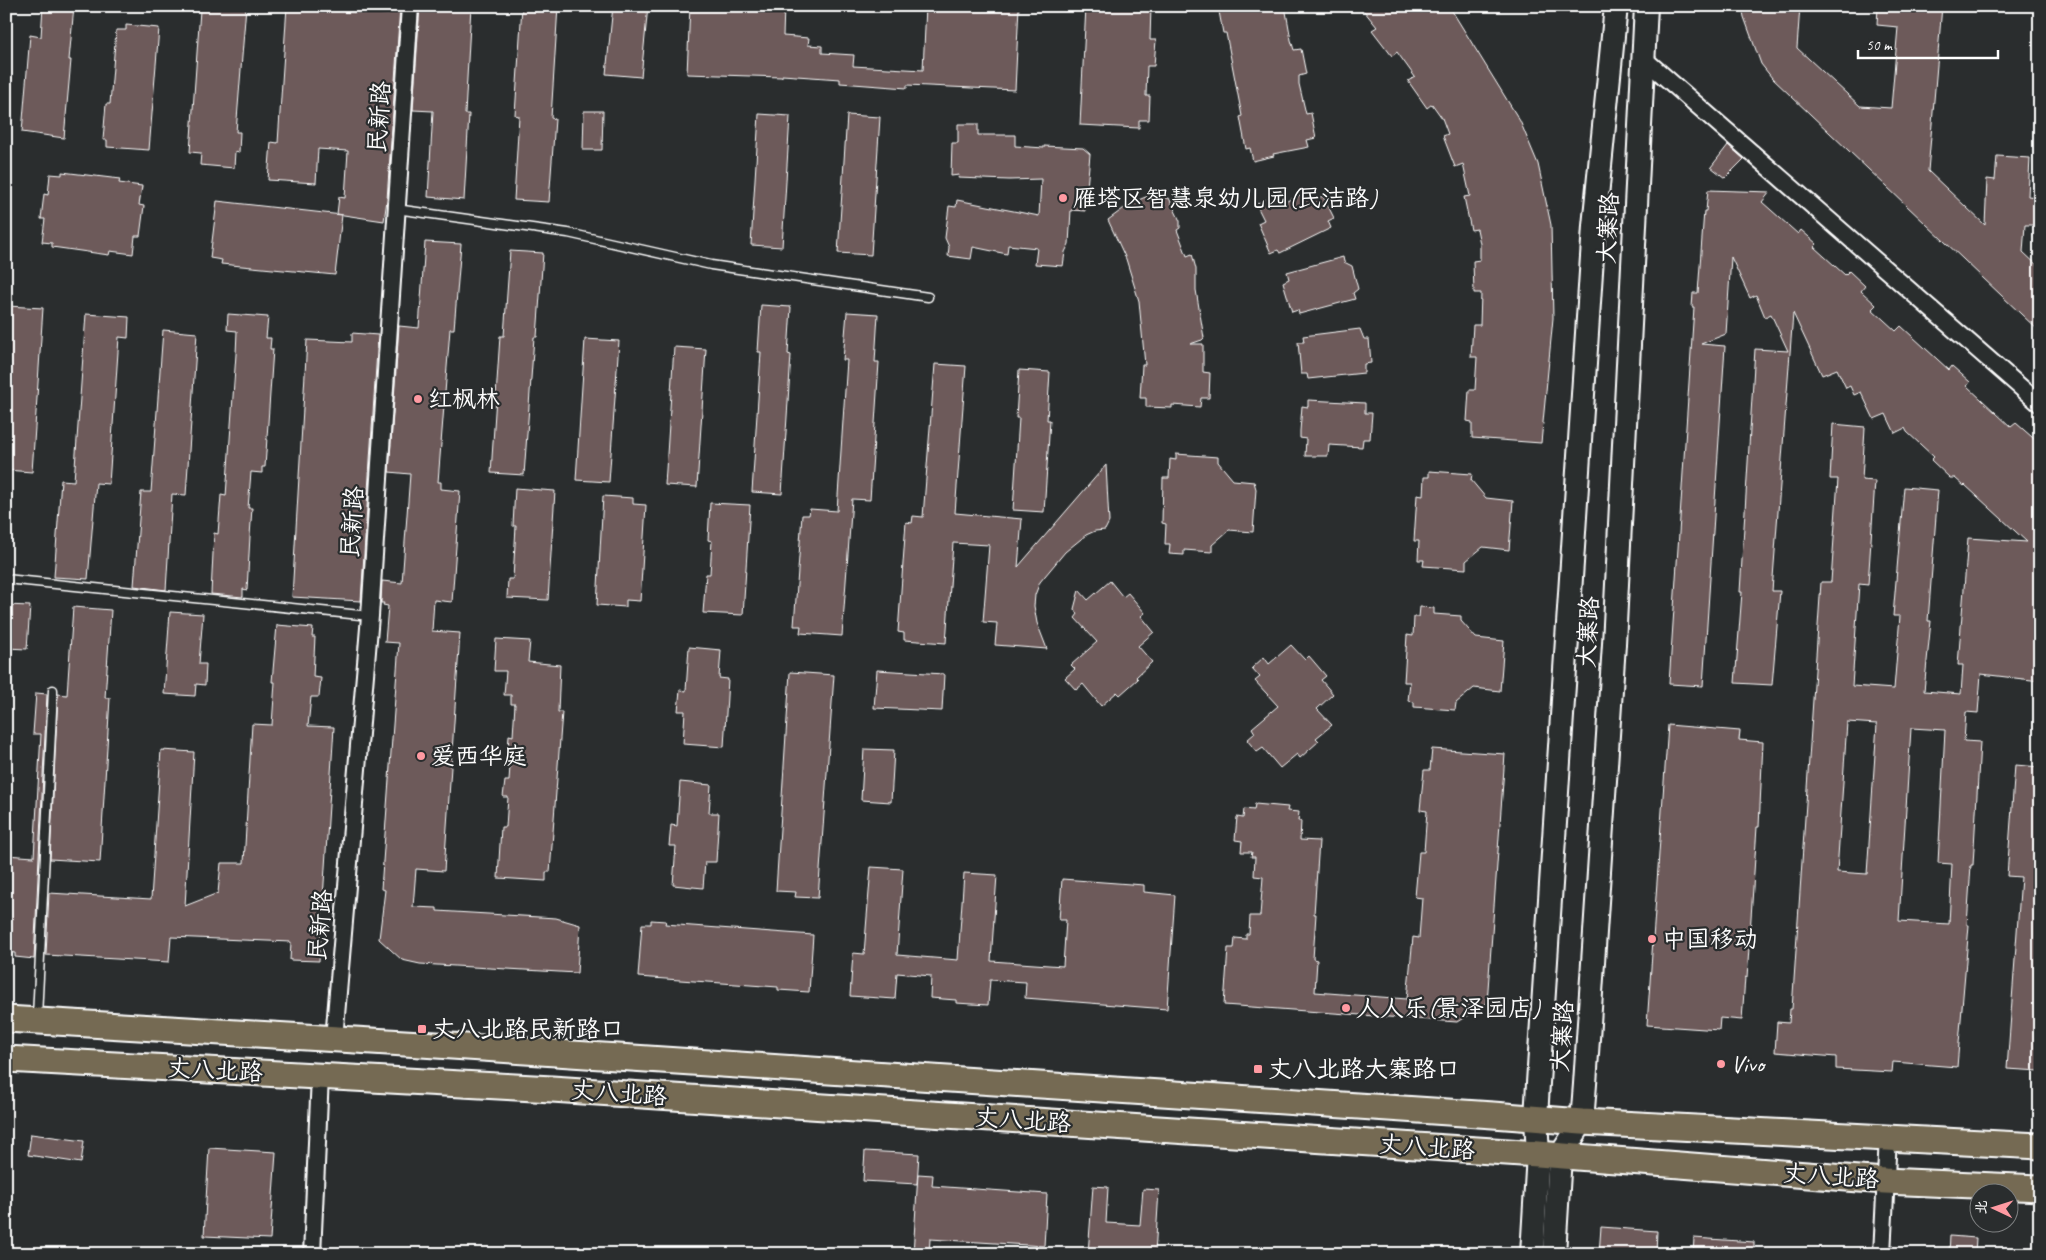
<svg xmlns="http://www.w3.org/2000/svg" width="2046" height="1260" font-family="Caveat,'LXGW WenKai TC',sans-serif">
<rect width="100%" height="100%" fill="#2a2d2e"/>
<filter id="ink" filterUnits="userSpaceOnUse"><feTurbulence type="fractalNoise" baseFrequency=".02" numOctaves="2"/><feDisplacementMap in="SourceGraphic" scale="10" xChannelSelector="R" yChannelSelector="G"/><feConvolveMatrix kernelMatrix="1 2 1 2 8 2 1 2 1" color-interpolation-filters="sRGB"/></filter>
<g filter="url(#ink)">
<g fill="#6d5a5a" stroke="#fff" fill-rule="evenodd">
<polygon points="43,6 74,6 69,60 71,60 64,138 22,132 30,35 41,37"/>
<polygon points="204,6 246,6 236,132 240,132 239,152 235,151 234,168 200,165 201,153 190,152 200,10 204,10"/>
<polygon points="287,6 328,6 328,11 389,14 390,6 400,6 387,200 384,221 337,214 339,197 345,198 348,151 318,149 316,183 268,180 271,142 278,143"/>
<polygon points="420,6 471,6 465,114 469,114 464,200 428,197 433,111 413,110"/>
<polygon points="522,6 558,6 551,118 555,119 549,202 514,200 519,116 515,115"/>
<polygon points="613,6 648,6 641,77 606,74"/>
<polygon points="690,6 784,6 783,36 809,38 808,45 822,46 822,53 854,55 853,66 923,70 926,6 1019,6 1015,90 907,85 907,88 840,83 840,79 782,75 782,77 687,74"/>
<polygon points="1086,6 1151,6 1150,40 1156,40 1154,66 1147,66 1146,96 1150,96 1149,120 1139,120 1139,128 1080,125"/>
<polygon points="1218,6 1285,6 1291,40 1294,50 1301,49 1306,74 1299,76 1299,84 1306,114 1311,113 1316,138 1307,140 1309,147 1273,154 1274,156 1253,161 1250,148 1246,149 1240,117 1242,116 1226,33 1223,33"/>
<polygon points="1360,6 1449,6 1520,121 1538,164 1551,225 1553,318 1541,443 1472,438 1472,422 1467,421 1469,390 1475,390 1477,357 1471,357 1473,325 1480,325 1481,293 1474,293 1473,261 1480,260 1480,244 1477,229 1471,230 1464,197 1470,196 1463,164 1455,167 1443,136 1448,134 1442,118 1432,104 1427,108 1408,81 1415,77 1397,52 1392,56 1372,30 1377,27"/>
<polygon points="1742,6 1800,6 1797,48 1860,106 1891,108 1898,27 1877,25 1878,6 1942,6 1928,171 1985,225 1987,179 1995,180 1997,156 2030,158 2028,196 2037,197 2035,225 2025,225 2023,252 2040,268 2040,332 1772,78 1761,64 1744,17"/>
<polygon points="126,25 159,28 149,150 107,147 107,140 103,140 106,104 110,104 116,30 126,30"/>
<polygon points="584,111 603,111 602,150 583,150"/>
<polygon points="759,114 790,116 782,247 751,245"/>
<polygon points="847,115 880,117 871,255 838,253"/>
<polygon points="958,124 978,124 978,135 1015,135 1015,146 1044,148 1044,146 1083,148 1090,154 1085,211 1071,210 1069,244 1065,252 1063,266 1035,264 1037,248 1008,245 1007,254 973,247 971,259 948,256 949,247 945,238 949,206 956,207 957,200 1039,216 1041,179 1009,180 958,178 959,175 951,176 952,143 958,143"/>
<polygon points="1728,145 1744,159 1725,178 1711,167"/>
<polygon points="62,172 120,179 119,183 142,186 139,205 144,206 140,236 135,236 133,254 110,251 109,255 52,247 52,243 42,242 45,219 41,219 44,194 48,195 50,174 62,175"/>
<polygon points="1312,190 1316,199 1323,196 1334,218 1328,221 1331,228 1280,253 1278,250 1271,253 1258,223 1264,220 1256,204 1276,195 1280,204"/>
<path d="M1708 190 1770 192 1762 202 1798 234 1801 230 1817 244 1814 247 1845 275 1849 271 1865 286 1861 291 1876 305 1872 309 1896 331 1901 326 1949 370 1952 366 1970 382 1967 386 2011 427 2016 423 2040 444V681L1981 674 1978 713 1966 712 1964 741 1980 742 1973 865H1971L1967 925H1969L1957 1067 1893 1062 1892 1072 1836 1069V1057L1775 1052 1777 1022 1789 1023 1790 1009H1792L1821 582H1831L1838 479H1830L1833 424 1865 427 1862 480 1875 481 1868 585 1859 584 1852 686 1894 689 1900 616H1893L1904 487 1938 490 1928 621H1931L1924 691 1961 694 1963 665H1958L1968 538 2027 542 1965 485 1964 486 1955 478H1950L1931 460 1934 457 1907 432 1905 428 1895 433 1886 414 1874 419 1861 392 1854 395 1850 386 1846 388 1837 369 1822 375 1793 313 1772 591H1780L1772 685 1735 683 1742 592H1740L1755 349 1788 351 1771 314 1765 317 1756 295 1750 298 1731 257 1726 334 1701 344 1725 346 1703 686 1669 684 1694 307H1692L1693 293H1698L1704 211H1706ZM1847 722 1877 724 1867 874 1837 872ZM1911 728 1945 730 1938 863 1952 864 1949 924 1899 921Z"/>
<polygon points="1158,192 1161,198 1169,198 1180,221 1180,228 1177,230 1187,256 1192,254 1196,269 1196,290 1204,338 1202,340 1190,344 1203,344 1203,372 1210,373 1209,398 1201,398 1200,407 1172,405 1172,408 1146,407 1146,398 1140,398 1142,365 1145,365 1139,301 1126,259 1108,220 1131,203"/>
<polygon points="217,201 342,215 335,275 221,264 222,260 210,258"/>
<polygon points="425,242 461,244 454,329 450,329 438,482 441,482 441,489 460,491 457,532 452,602 434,600 432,631 460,633 444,871 416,869 413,907 437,908 437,911 556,918 580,925 577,973 420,964 402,960 379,939 385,890 381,889 399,643 385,642 388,606 383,605 384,603 381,603 382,581 402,583 410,474 389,472 399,326 419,328"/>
<polygon points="510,251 543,253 537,337 534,337 524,475 491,473 500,336 504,336"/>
<polygon points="1343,257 1344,262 1352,266 1358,289 1353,293 1355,299 1299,314 1298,310 1292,312 1283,282 1289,279 1287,272"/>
<polygon points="761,305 791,307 788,354 791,355 782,494 752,492 761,352 758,352"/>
<polygon points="7,306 43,308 32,472 6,470"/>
<polygon points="847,312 878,314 875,362 879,362 870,500 852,499 842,636 800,633 801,626 794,626 802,515 809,515 810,509 837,511 847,360 843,360"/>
<polygon points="86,314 129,317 128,338 119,337 109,484 96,483 88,579 54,577 61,480 74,481"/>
<polygon points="228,314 268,317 266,338 271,338 270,349 273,349 265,467 262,467 262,473 251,472 248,508 252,508 250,536 247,590 243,589 243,597 211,594 214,533 218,534 221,495 226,496 236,354 237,331 227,330"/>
<polygon points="1360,329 1364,339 1369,339 1371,363 1364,364 1364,373 1308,379 1307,374 1301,374 1298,342 1304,342 1303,336"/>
<polygon points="163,330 197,333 186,495 172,494 166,590 134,586 141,492 151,492"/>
<polygon points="352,333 378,335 361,601 292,597 307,340 352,342"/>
<polygon points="585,339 619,341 609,482 576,480"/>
<polygon points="674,347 706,349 697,487 665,485"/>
<polygon points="935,364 966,366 955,513 1022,519 1018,567 1106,465 1109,522 1105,530 1095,531 1086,535 1065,552 1040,582 1035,595 1034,606 1037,623 1047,649 995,645 997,623 983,622 989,545 953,543 946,643 904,640 904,633 898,632 906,522 912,523 913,516 923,517"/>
<polygon points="1019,370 1050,372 1047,420 1050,420 1044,512 1013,510 1019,418 1016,418"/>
<polygon points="1308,400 1365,403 1365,413 1372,413 1370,439 1363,439 1362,447 1329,445 1328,456 1305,456 1306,439 1300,438 1300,431 1302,406 1308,407"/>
<polygon points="1176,454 1218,457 1218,462 1233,480 1254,482 1256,489 1253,532 1229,530 1212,545 1212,552 1184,550 1184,555 1169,554 1170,544 1165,544 1166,524 1162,523 1163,478 1169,478 1170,459 1176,460"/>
<polygon points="1429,471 1472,474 1471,480 1486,498 1513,501 1509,550 1483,547 1466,561 1466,569 1423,566 1424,560 1418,560 1419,541 1414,541 1417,495 1423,496 1424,477 1429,477"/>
<polygon points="515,488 555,491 548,600 507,598 508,579 513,579 516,526 513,526"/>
<polygon points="603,496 633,498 633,504 646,505 640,601 626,600 626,607 597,605"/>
<polygon points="710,503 750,505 743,615 703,613 706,574 710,574 712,541 708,540"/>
<polygon points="1110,581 1123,597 1128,593 1145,613 1141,616 1154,632 1138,646 1152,662 1136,677 1138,679 1120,695 1117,692 1101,706 1083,684 1076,690 1065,678 1075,669 1071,665 1097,642 1075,618 1078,614 1074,609 1079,590 1088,600"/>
<polygon points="6,605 30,606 27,649 6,648"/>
<polygon points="73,607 111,610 105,698 110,698 100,862 50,859 58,694 67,695"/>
<polygon points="1420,607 1434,608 1434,614 1461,616 1461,621 1476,638 1504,641 1500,691 1474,688 1456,703 1455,710 1414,707 1414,702 1408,701 1410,682 1404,682 1407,635 1413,636 1414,617 1419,617"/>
<polygon points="170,612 203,614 199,664 206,664 205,685 196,684 195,696 164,694"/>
<polygon points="277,625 313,628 312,637 315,637 313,677 321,678 319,697 311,697 308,726 334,727 319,961 290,960 291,942 171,937 169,962 46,955 49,893 151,899 161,750 194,752 185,906 218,893 221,863 244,863 252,724 272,725 275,682 272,682"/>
<polygon points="496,639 530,641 528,662 560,665 558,712 562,712 550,872 546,872 546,881 498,878 501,827 506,827 508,797 503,797 505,781 509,781 511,750 508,750 509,735 513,736 515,704 511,704 511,695 504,695 506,671 494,671"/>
<polygon points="1291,645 1305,660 1309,656 1326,676 1321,680 1333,694 1317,709 1332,725 1316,738 1319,741 1300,758 1297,754 1280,768 1263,748 1257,752 1247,740 1255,733 1252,728 1278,706 1255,681 1260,677 1252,668 1264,657 1269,664"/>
<polygon points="689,647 721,650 719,678 728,679 724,747 683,744 685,711 678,711 680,690 686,691"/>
<polygon points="877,670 944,674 942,711 874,708"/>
<polygon points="790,672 834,675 818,898 795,897 796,892 776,891"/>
<polygon points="36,693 47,694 34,959 15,957 15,953 6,952 6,855 34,857 41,734 33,734"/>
<polygon points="1668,725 1740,731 1739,740 1763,742 1759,827 1757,827 1747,978 1745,977 1742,1020 1720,1018 1719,1030 1647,1025"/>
<polygon points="864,749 894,750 891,802 861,800"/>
<polygon points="1432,749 1505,754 1487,1003 1457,1022 1224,1005 1228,948 1234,948 1235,938 1246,939 1246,934 1249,934 1250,916 1260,916 1263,877 1254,876 1255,857 1251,857 1252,852 1241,852 1242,841 1235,840 1237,817 1243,818 1244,809 1254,810 1255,804 1288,807 1287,811 1299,812 1298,821 1301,821 1300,840 1319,841 1314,914 1316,914 1313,959 1317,960 1315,992 1407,999 1413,937 1419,938 1422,898 1415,897 1419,852 1424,852 1427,811 1420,810 1424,770 1430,770"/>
<polygon points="2015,765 2040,767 2040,1071 2007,1069 2021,877 2007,876"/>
<polygon points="680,782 711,785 709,813 719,813 716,862 705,862 703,888 673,885 676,846 669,846 671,825 677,826"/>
<polygon points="871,867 903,869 897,955 958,960 964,873 997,875 991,961 1063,966 1066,920 1059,920 1062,879 1144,885 1144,892 1175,895 1167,1009 1025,998 1026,982 990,980 988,1005 956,1003 956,1000 930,998 931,976 897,973 895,999 850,996 853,953 864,954"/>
<polygon points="651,920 666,921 665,924 813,935 809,992 778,990 778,987 638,977 642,924 651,924"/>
<polygon points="31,1134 84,1141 81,1163 28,1155"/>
<polygon points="209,1148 276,1152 270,1239 204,1236"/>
<polygon points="865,1151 919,1154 917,1184 863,1181"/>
<polygon points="918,1174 933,1175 932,1186 1047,1194 1044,1246 930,1239 929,1254 913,1254"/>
<polygon points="1093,1186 1108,1187 1106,1223 1140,1225 1143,1189 1159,1190 1155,1254 1088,1254"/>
<polygon points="1601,1227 1657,1231 1656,1254 1599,1254"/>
<polygon points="1950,1236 1976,1238 1975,1254 1949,1254"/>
<polygon points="1694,1238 1754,1242 1754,1254 1693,1254"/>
</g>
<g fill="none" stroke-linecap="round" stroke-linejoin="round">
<defs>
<g id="lane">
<polyline points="396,209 568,233 711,265 928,297"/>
<polyline points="6,579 370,616"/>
<polyline points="37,1017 53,690"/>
</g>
<g id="street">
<polyline points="1643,58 2040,404"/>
<polyline points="334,1039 370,616 410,6"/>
<polyline points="312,1254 320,1076"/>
<polyline points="1882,1254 1888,1137"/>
</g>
<g id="secondary">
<polyline points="1532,1254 1538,1154 1536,1119 1538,1083 1594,226 1616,6"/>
<polyline points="1554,1254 1560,1156 1582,1122 1585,1084 1614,644 1646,6"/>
</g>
<g id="primary">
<polyline points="6,1019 421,1044 1493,1115 1582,1122 2040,1146"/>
<polyline points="6,1059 552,1089 1538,1154 1885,1181 2040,1188"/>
</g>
</defs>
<use href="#lane" stroke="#fff" stroke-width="11"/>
<use href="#street" stroke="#fff" stroke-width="20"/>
<use href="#secondary" stroke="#fff" stroke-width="26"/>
<use href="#primary" stroke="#fff" stroke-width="29"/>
<use href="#lane" stroke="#2a2d2e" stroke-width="8"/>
<use href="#street" stroke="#2a2d2e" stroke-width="16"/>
<use href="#secondary" stroke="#2a2d2e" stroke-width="22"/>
<use href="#primary" stroke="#746b52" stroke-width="25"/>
</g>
</g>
<g fill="#ff9aa2" stroke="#2a2d2e" stroke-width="2">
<circle cx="1063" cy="198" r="5"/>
<circle cx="418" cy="399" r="5"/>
<circle cx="421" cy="756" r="5"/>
<circle cx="1652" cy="939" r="5"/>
<circle cx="1346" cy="1008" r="5"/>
<rect x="417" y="1024" width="10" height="10" rx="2.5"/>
<circle cx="1721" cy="1064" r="5"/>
<rect x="1253" y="1064" width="10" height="10" rx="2.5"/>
</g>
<g text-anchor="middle" stroke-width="4.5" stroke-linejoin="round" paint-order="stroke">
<g font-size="24" fill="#fff" stroke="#2a2d2e">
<text transform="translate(379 117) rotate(-86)" y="8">民新路</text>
<text transform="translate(1608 228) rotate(-87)" y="8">大寨路</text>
<text transform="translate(352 522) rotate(-86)" y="8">民新路</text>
<text transform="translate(1588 632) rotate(-87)" y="8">大寨路</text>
<text transform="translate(320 925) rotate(-85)" y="8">民新路</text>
<text transform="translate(1562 1036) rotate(-86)" y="8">大寨路</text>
<text transform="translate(215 1070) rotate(3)" y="8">丈八北路</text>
<text transform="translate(619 1093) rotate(4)" y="8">丈八北路</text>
<text transform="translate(1023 1120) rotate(4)" y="8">丈八北路</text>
<text transform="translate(1427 1147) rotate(4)" y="8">丈八北路</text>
<text transform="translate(1831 1176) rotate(4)" y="8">丈八北路</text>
</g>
<g font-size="24" fill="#fff" stroke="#2a2d2e" text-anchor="start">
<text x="1073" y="206">雁塔区智慧泉幼儿园(民洁路)</text>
<text x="428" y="407">红枫林</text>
<text x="431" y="764">爱西华庭</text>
<text x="1662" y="947">中国移动</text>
<text x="1356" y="1016">人人乐(景泽园店)</text>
<text x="432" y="1037">丈八北路民新路口</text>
<text x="1731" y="1072">Vivo</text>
<text x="1268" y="1077">丈八北路大寨路口</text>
</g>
</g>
<rect width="2046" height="1260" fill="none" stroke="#2a2d2e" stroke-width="25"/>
<rect x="12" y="12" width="2021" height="1235" fill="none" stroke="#fff" stroke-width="2" filter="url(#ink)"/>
<g transform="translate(1994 1208) rotate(274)"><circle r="24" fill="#2a2d2e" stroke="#7f8182"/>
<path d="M0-4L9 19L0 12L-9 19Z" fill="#ff9aa2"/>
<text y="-8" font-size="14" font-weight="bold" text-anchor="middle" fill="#ffffff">北</text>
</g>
<path d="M1858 50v8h140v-8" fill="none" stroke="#ffffff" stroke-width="2.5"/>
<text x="1866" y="50" font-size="15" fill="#ffffff" stroke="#2a2d2e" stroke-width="4" paint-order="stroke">50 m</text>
</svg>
